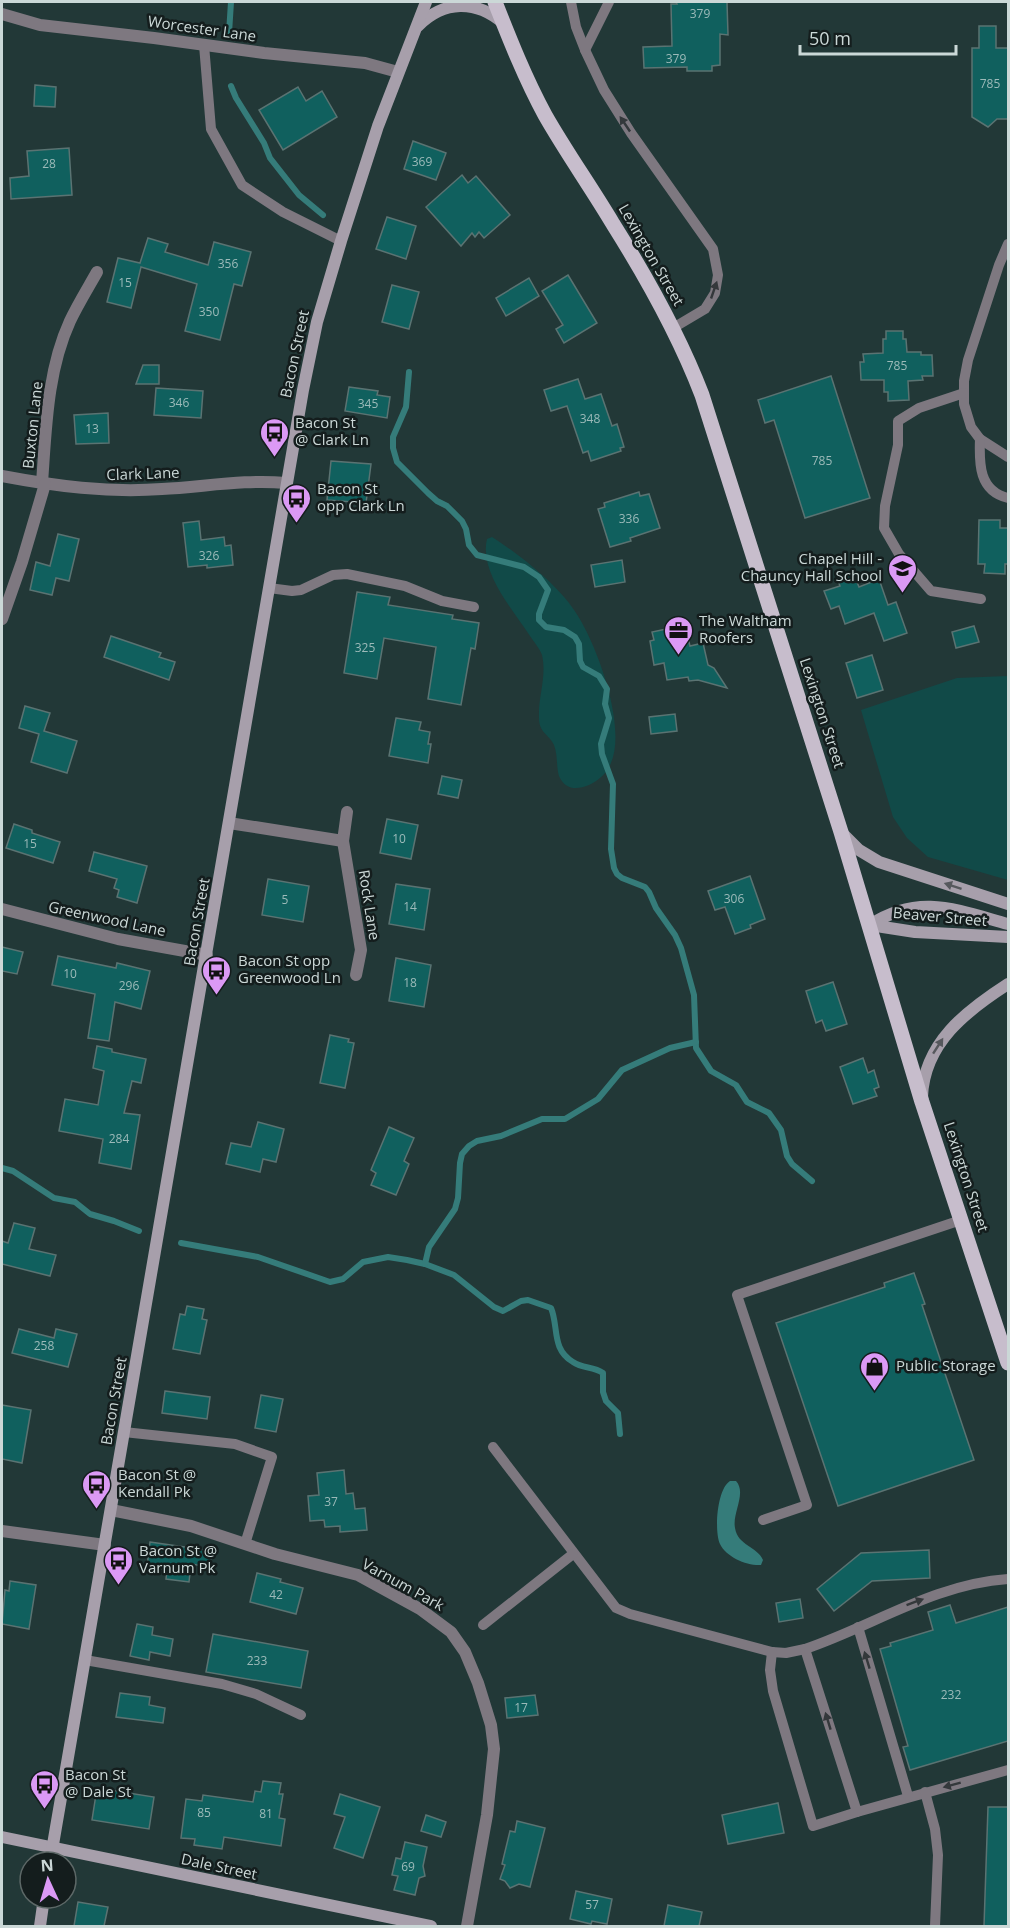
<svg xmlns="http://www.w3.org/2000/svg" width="1010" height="1928" font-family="'Open Sans',sans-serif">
<rect width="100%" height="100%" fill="#223837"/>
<g fill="#114a48">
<path d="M492 537C520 555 561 587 578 616 598 648 629 732 609 767 605 775 597 781 589 785 577 790 565 790 559 776 556 766 558 755 554 745 549 734 539 733 539 718 538 697 547 676 542 655 540 649 534 642 530 636 513 610 479 572 487 539Z"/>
<polygon points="1008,676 1008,880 928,857 907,838 893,817 861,710 957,678"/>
</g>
<path fill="#357c7a" d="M730 1481H736C747 1493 732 1513 735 1528 738 1546 757 1546 763 1560L761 1565C747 1566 726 1557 720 1544 714 1531 717 1489 730 1481Z"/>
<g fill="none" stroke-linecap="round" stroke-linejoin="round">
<g stroke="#357c7a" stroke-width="6">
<polyline points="229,33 231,2"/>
<polyline points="231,86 236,98 264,143 270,158 299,195 323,215"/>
<polyline points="409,372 406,407 393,437 393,448 397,462 428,493 437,501 447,506 462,521 466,529 469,545 477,555 524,567 539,577 548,590 539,614 539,620 546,627 564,630 575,637 579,644 580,661 583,667 599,676 607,689 605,704 609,718 601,744 602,754 613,784 611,849 614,868 617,874 622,878 645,887 649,892 656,908 675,935 681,948 694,995 696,1048 711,1071 736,1085 747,1102 769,1113 781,1130 787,1156 792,1164 812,1181"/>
<polyline points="2,1168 13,1171 54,1198 75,1202 90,1214 114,1221 139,1231"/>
<path d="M181 1243 258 1257 330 1282 343 1279 363 1262 388 1257 407 1260 425 1264 454 1275 494 1307 503 1311 521 1301 528 1300 551 1308C559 1327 551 1349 573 1362 583 1369 593 1366 603 1373V1392L606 1401 618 1413 620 1434"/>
<polyline points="425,1264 429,1247 455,1209 458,1198 460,1163 462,1154 469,1146 477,1141 501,1136 542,1119 565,1119 598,1099 622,1070 670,1048 696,1042"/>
</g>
</g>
<g fill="#10605e" stroke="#5a7372" stroke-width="1.5">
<polygon points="676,2 727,2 728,35 720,34 720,65 712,66 712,71 687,71 687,67 644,68 643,47 672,46 671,4 677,4"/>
<polygon points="979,26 996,26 996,48 1008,48 1008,119 997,119 988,127 972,117 972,48 979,48"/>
<polygon points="35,85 56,87 55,107 34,106"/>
<polygon points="298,87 306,101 322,91 337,117 283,150 259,110"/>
<polygon points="413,141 446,153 436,180 404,169"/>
<polygon points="69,148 72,195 11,199 10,178 29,176 27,151"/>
<polygon points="462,175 468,183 476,176 510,215 484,238 479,232 475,237 472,233 461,246 426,207"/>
<polygon points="387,217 416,226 406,259 376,249"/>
<polygon points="148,238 168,244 165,252 208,265 214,242 251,252 242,286 234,284 220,340 185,331 197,284 141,267 131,308 107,302 118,258 140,263"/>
<polygon points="568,275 597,323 564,343 556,329 563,325 542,291"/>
<polygon points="529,278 539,296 506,316 496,298"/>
<polygon points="392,285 419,292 409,329 382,322"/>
<polygon points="886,331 903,331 903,339 906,339 907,352 921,352 921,355 932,355 933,376 922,376 923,380 908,381 909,400 888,401 888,392 884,392 884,380 861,380 860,362 864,362 863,354 883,353 883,339 886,339"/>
<polygon points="143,365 159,365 159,384 136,384"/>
<polygon points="831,376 870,498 805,518 774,420 765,423 758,400"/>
<polygon points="578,379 585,399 601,394 612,426 617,424 624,447 620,448 621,451 591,461 588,451 583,453 567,406 551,411 544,390"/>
<polygon points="349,387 378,391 377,395 390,397 387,418 345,411"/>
<polygon points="156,388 203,391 201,418 154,415"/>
<polygon points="108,413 109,443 76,444 74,415"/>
<polygon points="331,461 371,464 366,503 327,500"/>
<polygon points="639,492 640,496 649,494 660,528 630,538 631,541 610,547 598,509 605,507 604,503"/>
<polygon points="979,520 1000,520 1000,528 1008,528 1008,564 1005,564 1005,574 984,573 985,564 978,564"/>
<polygon points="199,521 201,540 224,537 225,546 231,545 233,565 207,568 207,565 188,567 183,523"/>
<polygon points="58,534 79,539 69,581 56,578 52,595 30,590 36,562 50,566"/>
<polygon points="622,560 625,582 595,587 591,565"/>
<polygon points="853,572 859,587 879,579 888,605 896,602 907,633 884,641 874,613 845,624 839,606 831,609 824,591 840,586 837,578"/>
<polygon points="357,592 390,597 388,605 453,615 452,619 479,623 475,649 471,648 461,705 428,699 436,647 384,638 377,679 344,673"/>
<polygon points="974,626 979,642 956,648 952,632"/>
<polygon points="676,627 680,643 689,642 690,646 703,643 708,665 714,668 727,688 698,680 689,681 688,677 667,680 664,663 654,665 650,641 654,640 652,632"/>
<polygon points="111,636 161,653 159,657 175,662 169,680 104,657"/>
<polygon points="872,655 883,690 857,698 846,663"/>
<polygon points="25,706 50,713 44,731 77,741 67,773 31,762 39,734 19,728"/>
<polygon points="675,714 677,731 651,734 649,717"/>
<polygon points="396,718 421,722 419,730 430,732 428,744 431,744 428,763 389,756"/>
<polygon points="442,776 462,780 458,798 438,794"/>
<polygon points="387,819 418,825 411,859 380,853"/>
<polygon points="14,824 32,830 32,833 60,842 53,863 6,848"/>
<polygon points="94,852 147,866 137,903 117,897 119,890 114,888 117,879 89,871"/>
<polygon points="750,876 765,919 750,925 751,928 735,934 725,907 715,910 708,891"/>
<polygon points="268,879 309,886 303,922 262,915"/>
<polygon points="396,884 430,889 424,930 389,924"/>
<polygon points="2,947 23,952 17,974 2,971"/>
<polygon points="58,956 116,968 117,963 150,971 141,1009 115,1002 109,1041 88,1038 95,994 52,985"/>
<polygon points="396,958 431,965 424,1007 389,1001"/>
<polygon points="833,982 847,1024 826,1031 822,1020 816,1023 806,991"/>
<polygon points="330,1035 349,1039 348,1042 354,1043 345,1088 320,1083"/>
<polygon points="97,1046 112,1049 112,1052 146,1059 141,1083 132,1081 124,1113 140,1115 131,1169 99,1163 103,1139 59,1131 65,1099 98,1105 104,1071 93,1068"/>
<polygon points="863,1058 868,1073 874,1070 879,1087 874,1089 877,1096 853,1104 840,1067"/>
<polygon points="258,1122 284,1129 276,1162 263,1159 260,1172 226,1164 231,1143 251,1147"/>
<polygon points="389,1127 414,1138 404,1161 409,1164 396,1195 371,1185 376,1173 371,1170"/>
<polygon points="14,1223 35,1228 29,1249 56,1255 50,1276 2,1264 2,1241 8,1243"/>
<polygon points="914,1273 925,1304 922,1305 974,1460 838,1506 776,1323 885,1287 884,1283"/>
<polygon points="187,1306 204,1309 202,1319 207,1320 200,1354 173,1349 180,1314 185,1315"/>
<polygon points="19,1329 54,1338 56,1329 77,1334 68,1367 12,1353"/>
<polygon points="165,1391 210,1397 207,1419 162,1413"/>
<polygon points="261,1395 283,1399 276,1432 255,1428"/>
<polygon points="2,1405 31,1410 22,1463 2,1459"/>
<polygon points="344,1470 346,1494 353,1493 355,1509 365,1508 367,1530 340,1532 340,1526 325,1527 324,1520 310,1521 308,1496 319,1495 317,1473"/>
<polygon points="150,1542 212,1551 210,1567 191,1564 189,1582 166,1579 167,1570 147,1567"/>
<polygon points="929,1550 930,1578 872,1581 834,1611 817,1589 861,1553"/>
<polygon points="257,1573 281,1579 280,1582 303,1588 296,1614 250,1602"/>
<polygon points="10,1581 36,1585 29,1629 2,1624 5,1590 9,1591"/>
<polygon points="800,1599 803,1618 779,1622 776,1603"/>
<polygon points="950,1605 956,1623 1008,1607 1008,1741 910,1770 903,1747 908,1746 880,1649 891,1646 890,1643 933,1630 928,1612"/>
<polygon points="137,1624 153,1627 152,1635 173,1639 170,1656 150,1652 149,1660 130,1656"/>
<polygon points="213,1634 308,1651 301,1688 206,1672"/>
<polygon points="120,1693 150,1697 149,1705 165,1708 163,1723 116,1717"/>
<polygon points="535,1695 538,1715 507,1718 505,1698"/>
<polygon points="263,1781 281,1783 279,1794 283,1794 279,1818 285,1819 281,1846 224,1837 222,1849 194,1845 195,1839 181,1838 186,1799 202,1801 203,1795 253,1802 255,1791 261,1792"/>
<polygon points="97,1788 154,1797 149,1829 92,1820"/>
<polygon points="340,1794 380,1807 363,1858 334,1848 345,1817 334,1814"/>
<polygon points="778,1803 784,1833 728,1844 722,1815"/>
<polygon points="988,1807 1008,1807 1008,1926 984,1926"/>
<polygon points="426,1815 446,1822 441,1837 421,1831"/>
<polygon points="517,1821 545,1828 530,1887 519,1884 510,1888 505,1881 500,1879 505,1865 502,1864 510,1831 515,1832"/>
<polygon points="405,1842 427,1847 423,1866 425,1876 419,1878 415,1895 394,1890 398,1876 392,1875 396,1858 401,1859"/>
<polygon points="576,1891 612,1899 607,1924 592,1921 591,1924 570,1919"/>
<polygon points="78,1902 108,1907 104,1926 74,1926"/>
<polygon points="668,1905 702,1912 699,1926 664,1926"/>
</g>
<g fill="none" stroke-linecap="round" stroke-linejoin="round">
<g stroke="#7e7880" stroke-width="10">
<polyline points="571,2 576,27 585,50 604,90 631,133 713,249 718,275 715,293 705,309 673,328"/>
<polyline points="204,45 211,129 242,185 283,212 341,241"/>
<polyline points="585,50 609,2"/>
<polyline points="1008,244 999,265 968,360 964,381 964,404 971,427 980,439 1008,457"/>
<polyline points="964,393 919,408 898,421 898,445 885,506 884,528 899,554 931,591 981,599"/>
<path d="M980 439C979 464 979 491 1008 498"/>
<polyline points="269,588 292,591 301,590 333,575 347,574 405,586 442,601 474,607"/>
<polyline points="124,1432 235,1444 272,1457 245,1544"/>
<polyline points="493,1447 616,1608 630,1614 772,1652 786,1653 805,1649"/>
<polyline points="763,1520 807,1505 737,1295 961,1220"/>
<path d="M1008 1579C934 1584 873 1626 805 1649L857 1812 1008 1770"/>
<polyline points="483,1625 573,1554"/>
<polyline points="858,1627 908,1796"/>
<polyline points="772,1652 770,1670 773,1691 813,1826 857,1812"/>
<polyline points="85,1660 222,1684 256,1694 301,1715"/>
<polyline points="925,1792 935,1829 938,1855 935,1926"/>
</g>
<g stroke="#7e7880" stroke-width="12">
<polyline points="2,14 40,25 154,38 264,53 365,63 398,72"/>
<path d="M2 476C55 486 108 493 162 489 203 487 245 479 286 483"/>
<path d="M42 483C46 429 47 371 70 321 78 304 88 288 97 272"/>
<polyline points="2,619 22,562 45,484"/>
<polyline points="347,812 343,841 361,950 356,975"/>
<polyline points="229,823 343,841"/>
<polyline points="2,909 118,939 207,955"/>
<polyline points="111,1510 191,1526 275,1554 358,1575 420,1609 451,1632 465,1652 478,1683 491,1725 494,1749 487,1815 467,1926"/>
<polyline points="2,1531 105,1545"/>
</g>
<g stroke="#a79fab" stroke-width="12">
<path d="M418 26C444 0 476 0 503 23"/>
<polyline points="843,834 859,850 879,862 1008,904"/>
<path d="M870 925C919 893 957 910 1008 924"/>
<polyline points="870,925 915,932 1008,937"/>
<path d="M922 1097C924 1043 966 1011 1008 984"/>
<polyline points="2,1837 431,1926"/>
<polyline points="50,1862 303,390 317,322 341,241 378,126 426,2"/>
<polyline points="40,1926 44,1898"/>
</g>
<path stroke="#c7bdcc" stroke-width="15" d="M495 2C510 40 525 78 545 115 566 152 591 187 613 224 647 278 679 335 702 395L841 832 922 1102 1008 1363"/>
</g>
<defs><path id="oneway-solid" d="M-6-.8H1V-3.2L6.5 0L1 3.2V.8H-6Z" transform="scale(1.5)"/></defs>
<g fill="#34383b">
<use href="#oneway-solid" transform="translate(625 124) rotate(-124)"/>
<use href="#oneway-solid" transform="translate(714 290) rotate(-71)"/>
<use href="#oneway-solid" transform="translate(915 1602) rotate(-20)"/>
<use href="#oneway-solid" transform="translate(867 1660) rotate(-107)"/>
<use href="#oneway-solid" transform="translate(828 1721) rotate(-107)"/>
<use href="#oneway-solid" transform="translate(952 1785) rotate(165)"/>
</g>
<g fill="#56585d">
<use href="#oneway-solid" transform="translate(953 886) rotate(-162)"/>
<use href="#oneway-solid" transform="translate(938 1046) rotate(-57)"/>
</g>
<defs>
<symbol id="bus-pin" viewBox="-11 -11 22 30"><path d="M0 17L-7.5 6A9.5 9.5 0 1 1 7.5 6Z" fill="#db99f5" stroke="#141d1d"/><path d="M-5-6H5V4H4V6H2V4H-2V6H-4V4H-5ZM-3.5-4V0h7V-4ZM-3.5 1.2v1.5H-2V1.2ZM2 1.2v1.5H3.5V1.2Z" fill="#111"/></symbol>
<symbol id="school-pin" viewBox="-11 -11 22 30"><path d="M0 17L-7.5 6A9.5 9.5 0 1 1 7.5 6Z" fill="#db99f5" stroke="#141d1d"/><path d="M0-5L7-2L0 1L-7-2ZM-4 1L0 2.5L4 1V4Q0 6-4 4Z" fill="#111"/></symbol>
<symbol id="office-pin" viewBox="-11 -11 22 30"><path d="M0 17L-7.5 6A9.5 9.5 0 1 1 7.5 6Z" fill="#db99f5" stroke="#141d1d"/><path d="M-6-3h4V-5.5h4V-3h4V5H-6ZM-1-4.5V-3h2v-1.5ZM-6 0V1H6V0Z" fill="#111"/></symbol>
<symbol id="shop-pin" viewBox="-11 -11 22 30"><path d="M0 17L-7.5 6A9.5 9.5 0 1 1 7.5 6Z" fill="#db99f5" stroke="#141d1d"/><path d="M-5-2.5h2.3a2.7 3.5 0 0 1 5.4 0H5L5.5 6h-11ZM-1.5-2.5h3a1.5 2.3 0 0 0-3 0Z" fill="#111"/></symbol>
</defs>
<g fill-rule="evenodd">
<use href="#bus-pin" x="258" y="416" width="33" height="45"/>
<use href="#bus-pin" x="280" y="482" width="33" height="45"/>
<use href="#school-pin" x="886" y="552" width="33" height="45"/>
<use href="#office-pin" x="662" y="614" width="33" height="45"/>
<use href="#bus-pin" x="200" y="954" width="33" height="45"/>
<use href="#shop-pin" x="858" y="1350" width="33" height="45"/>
<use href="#bus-pin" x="80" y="1468" width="33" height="45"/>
<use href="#bus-pin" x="102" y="1544" width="33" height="45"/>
<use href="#bus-pin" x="28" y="1768" width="33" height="45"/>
</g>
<g text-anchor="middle" stroke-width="5" stroke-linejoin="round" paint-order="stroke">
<g font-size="12" fill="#9cbab9">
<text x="700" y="18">379</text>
<text x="676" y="63">379</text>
<text x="990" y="88">785</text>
<text x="422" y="166">369</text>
<text x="49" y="168">28</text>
<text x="228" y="268">356</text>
<text x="125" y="287">15</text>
<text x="209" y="316">350</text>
<text x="897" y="370">785</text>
<text x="179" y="407">346</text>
<text x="368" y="408">345</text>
<text x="590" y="423">348</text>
<text x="92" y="433">13</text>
<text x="822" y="465">785</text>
<text x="629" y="523">336</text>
<text x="209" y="560">326</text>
<text x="365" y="652">325</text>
<text x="399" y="843">10</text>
<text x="30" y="848">15</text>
<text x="734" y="903">306</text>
<text x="285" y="904">5</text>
<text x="410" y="911">14</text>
<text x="70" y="978">10</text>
<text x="410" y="987">18</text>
<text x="129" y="990">296</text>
<text x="119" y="1143">284</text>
<text x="44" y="1350">258</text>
<text x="331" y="1506">37</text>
<text x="276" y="1599">42</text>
<text x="257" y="1665">233</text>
<text x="951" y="1699">232</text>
<text x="521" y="1712">17</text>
<text x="204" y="1817">85</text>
<text x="266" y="1818">81</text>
<text x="408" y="1871">69</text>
<text x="592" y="1909">57</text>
</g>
<g font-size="15" fill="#cbd8d7" stroke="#141d1d">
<text transform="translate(202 29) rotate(8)" y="5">Worcester Lane</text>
<text transform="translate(651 255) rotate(60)" y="5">Lexington Street</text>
<text transform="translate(295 354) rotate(-78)" y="5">Bacon Street</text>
<text transform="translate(33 425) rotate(-84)" y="5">Buxton Lane</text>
<text transform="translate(143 474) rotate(-2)" y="5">Clark Lane</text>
<text transform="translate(822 713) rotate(72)" y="5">Lexington Street</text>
<text transform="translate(369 905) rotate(81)" y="5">Rock Lane</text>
<text transform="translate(940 917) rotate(5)" y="5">Beaver Street</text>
<text transform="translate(107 919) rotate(12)" y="5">Greenwood Lane</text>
<text transform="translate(197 922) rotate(-80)" y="5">Bacon Street</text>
<text transform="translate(966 1177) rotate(72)" y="5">Lexington Street</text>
<text transform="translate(114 1401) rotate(-80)" y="5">Bacon Street</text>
<text transform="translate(403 1585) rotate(29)" y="5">Varnum Park</text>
<text transform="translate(219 1867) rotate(12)" y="5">Dale Street</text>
</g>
<g font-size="15" fill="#cbd8d7" stroke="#141d1d" text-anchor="start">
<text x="295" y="428">Bacon St<tspan x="295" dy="17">@ Clark Ln</tspan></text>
<text x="317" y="494">Bacon St<tspan x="317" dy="17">opp Clark Ln</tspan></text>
<text x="882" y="564" text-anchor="end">Chapel Hill -<tspan x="882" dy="17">Chauncy Hall School</tspan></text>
<text x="699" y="626">The Waltham<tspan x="699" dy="17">Roofers</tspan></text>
<text x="238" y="966">Bacon St opp<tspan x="238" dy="17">Greenwood Ln</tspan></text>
<text x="896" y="1371">Public Storage</text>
<text x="118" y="1480">Bacon St @<tspan x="118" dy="17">Kendall Pk</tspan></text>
<text x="139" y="1556">Bacon St @<tspan x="139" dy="17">Varnum Pk</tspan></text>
<text x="65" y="1780">Bacon St<tspan x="65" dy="17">@ Dale St</tspan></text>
</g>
</g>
<rect width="1010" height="1928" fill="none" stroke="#cbd8d7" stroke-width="6"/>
<g transform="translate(48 1880) rotate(356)"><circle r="28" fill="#141d1d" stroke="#5d6867" stroke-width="1.5"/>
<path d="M0-4.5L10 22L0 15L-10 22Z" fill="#db99f5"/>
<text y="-9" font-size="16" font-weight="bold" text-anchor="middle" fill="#cbd8d7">N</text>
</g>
<path d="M800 45v9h156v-9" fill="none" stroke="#cbd8d7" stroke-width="3"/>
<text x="809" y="45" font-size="18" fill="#cbd8d7" stroke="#141d1d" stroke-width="4.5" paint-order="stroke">50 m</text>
</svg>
